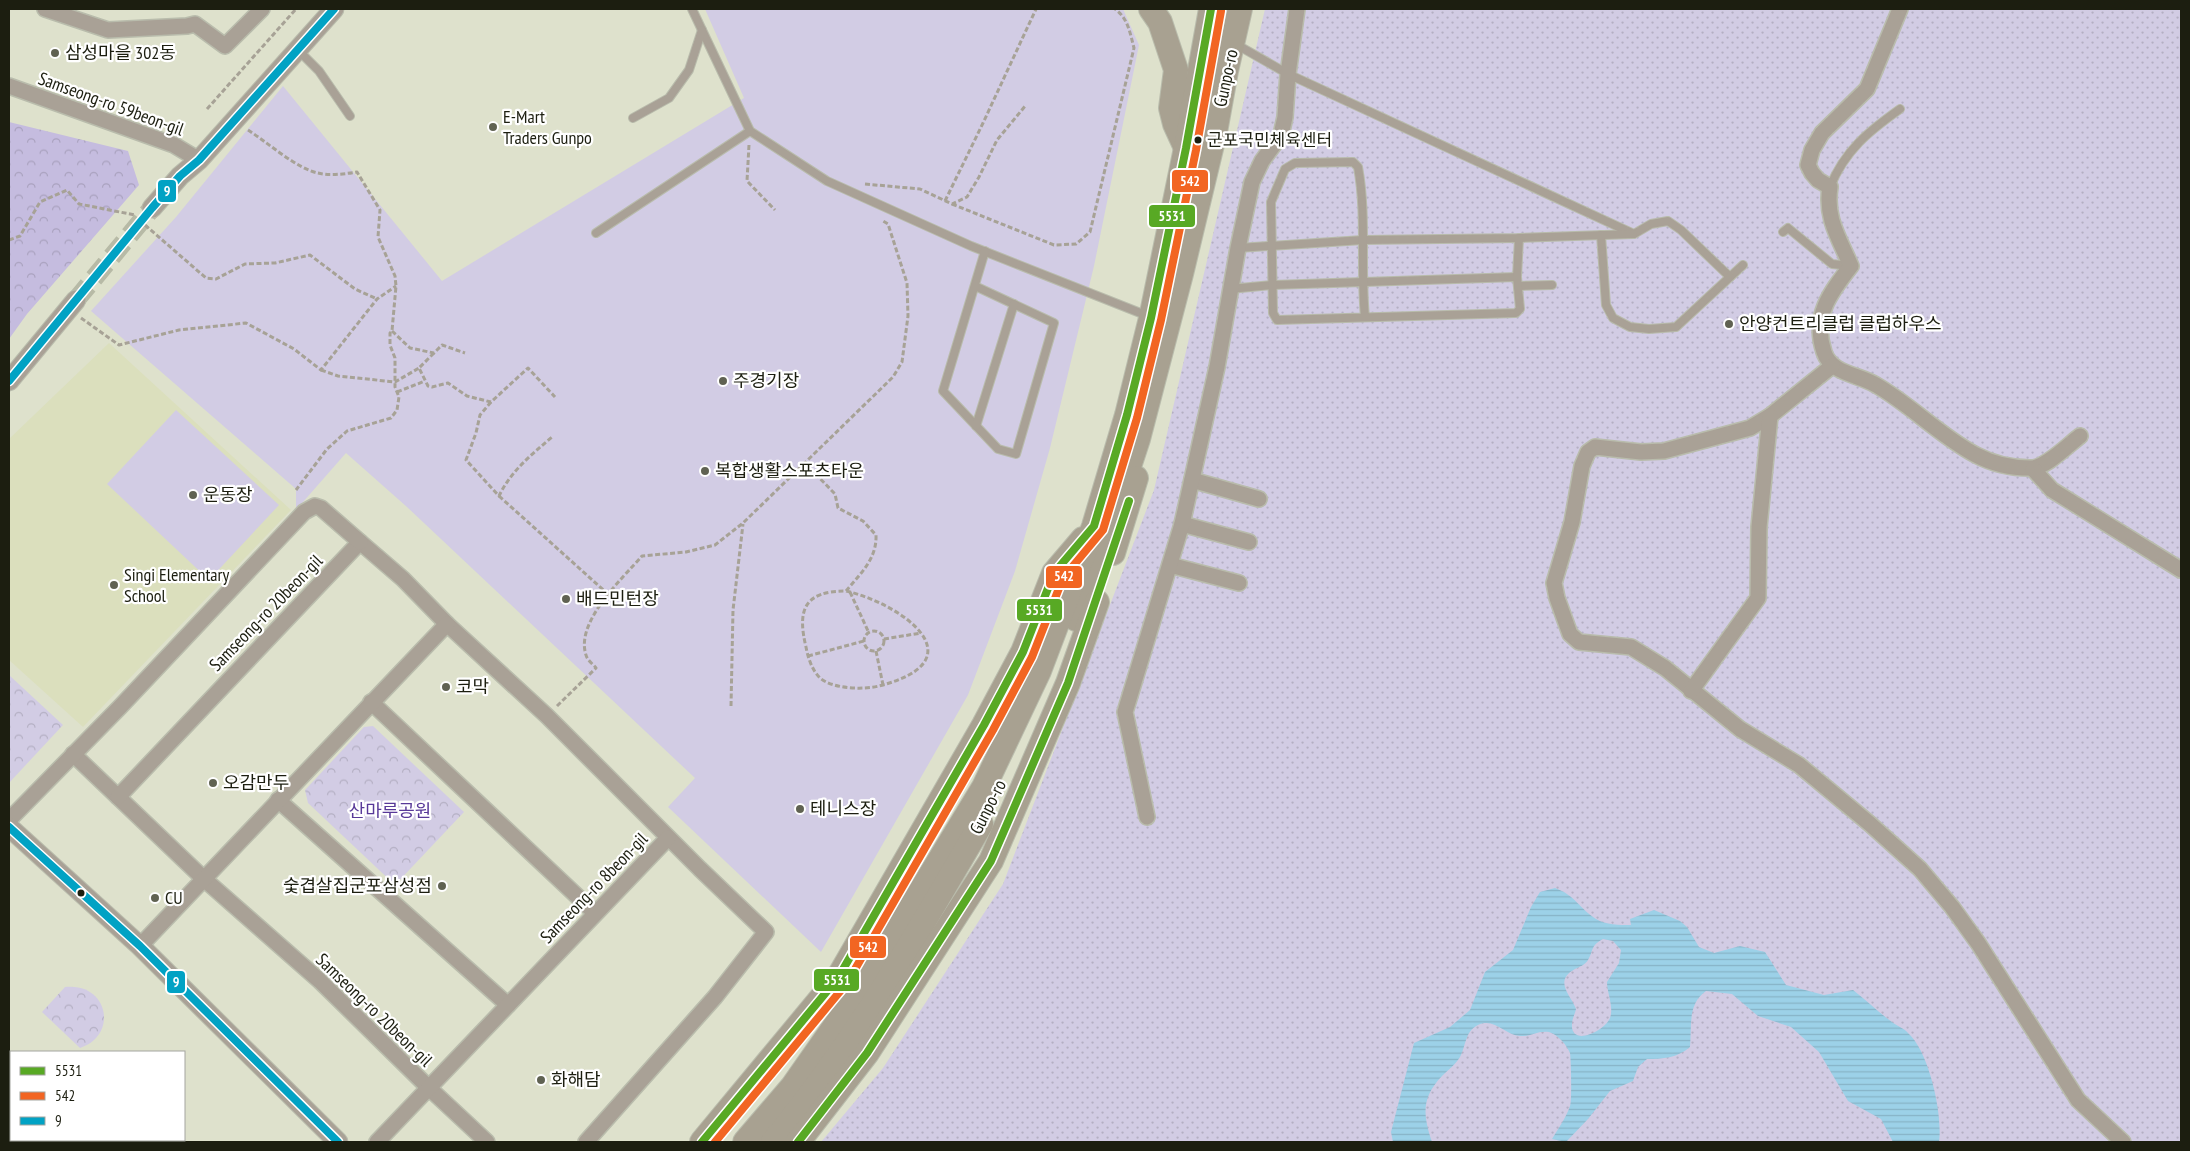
<svg xmlns="http://www.w3.org/2000/svg" width="2190" height="1151" font-family="'PT Sans Narrow','Noto Sans KR',sans-serif">
<defs>
<pattern id="grass-dots" width="8" height="8" patternUnits="userSpaceOnUse" patternTransform="scale(1.25)"><rect width="8" height="8" fill="#d2cce4"/><path d="M2 2h.1M6 6h.1" fill="none" stroke="#b4afc3" stroke-width="1.8" stroke-linecap="round"/></pattern>
<pattern id="forest-crowns" width="20" height="18" patternUnits="userSpaceOnUse" patternTransform="scale(1.25)"><rect width="20" height="18" fill="#c5bcdf"/><path d="M2 6a3 3 0 1 1 6 0M12 15a3 3 0 1 1 6 0" fill="none" stroke="#a9a1be"/></pattern>
<pattern id="park-crowns" width="20" height="18" patternUnits="userSpaceOnUse" patternTransform="scale(1.25)"><rect width="20" height="18" fill="#d2cce4"/><path d="M2 6a3 3 0 1 1 6 0M12 15a3 3 0 1 1 6 0" fill="none" stroke="#b4afc3"/></pattern>
<pattern id="water-rules" width="6" height="5" patternUnits="userSpaceOnUse" patternTransform="scale(1.25)"><rect width="6" height="5" fill="#9cd1e8"/><path d="M0 2.5h6" fill="none" stroke="#86b3c6"/></pattern>
</defs>
<rect width="100%" height="100%" fill="#dee1cc"/>
<polygon fill="#dbdfbd" points="109,343 291,510 83,727 9,660 9,439"/>
<polygon fill="url(#grass-dots)" points="1265,9 2181,9 2181,1142 821,1142 883,1068 1003,884 1154,490"/>
<polygon fill="url(#forest-crowns)" points="9,122 128,151 139,185 27,314 9,339"/>
<g fill="url(#park-crowns)">
<polygon points="9,675 63,725 9,783"/>
<polygon points="373,726 464,812 395,885 308,803 305,790 364,727"/>
<path d="M65 987C108 982 119 1035 80 1048L42 1012Z"/>
</g>
<g fill="#d2cce4">
<polygon points="705,9 1123,9 1139,45 1094,266 1050,448 1015,571 968,695 821,952 668,807 695,778 407,507 346,453 296,510 296,489 91,311 176,217 283,86 442,281 744,98"/>
<polygon points="176,410 279,505 209,580 107,484"/>
</g>
<path fill="url(#water-rules)" fill-rule="evenodd" d="M1555 888C1575 895 1580 909 1596 919 1606 925 1619 925 1631 925L1630 919 1654 910 1680 921 1687 927 1699 947 1714 953 1740 946 1765 952 1786 985 1824 995 1853 990C1866 1000 1878 1012 1892 1022 1897 1026 1904 1028 1908 1033 1929 1051 1943 1115 1939 1142H1893L1881 1119 1848 1101 1819 1052 1791 1027 1758 1016 1732 994 1706 991C1687 1004 1692 1027 1690 1047 1677 1058 1663 1059 1647 1059L1638 1067 1633 1081 1610 1091 1588 1119 1566 1142 1552 1139C1558 1129 1566 1118 1570 1106 1572 1102 1571 1059 1570 1053 1567 1045 1557 1034 1549 1032 1538 1030 1530 1037 1520 1036 1505 1035 1494 1017 1478 1025 1465 1031 1466 1046 1460 1057 1456 1064 1448 1070 1442 1076 1421 1098 1423 1115 1432 1142H1393L1391 1132 1414 1043 1450 1027 1470 1010 1485 972 1513 950 1531 907 1540 892ZM1603 939 1613 941 1621 950 1619 963 1607 982C1607 993 1614 1007 1610 1018 1604 1032 1570 1047 1572 1024 1572 1019 1575 1014 1576 1009 1571 995 1553 981 1575 969 1579 967 1585 965 1588 960 1594 950 1590 946 1603 939Z"/>
<g fill="none" stroke-linecap="round" stroke-linejoin="round">
<polyline stroke="#b7baa6" stroke-width="19" stroke-dasharray="19 9" stroke-linecap="butt" points="76,300 152,208"/>
<defs>
<g id="service">
<polyline points="692,9 750,131 827,181 971,246 1148,316"/>
<polyline points="1211,30 1288,74 1634,234 1651,224 1668,221 1681,230 1730,277 1743,265"/>
<polyline points="297,49 319,71 350,116"/>
<polyline points="633,118 669,98 689,70 702,30"/>
<path d="M1830 187C1845 150 1869 131 1900 109"/>
<polyline points="1783,232 1788,228 1832,264 1851,266"/>
<polyline points="596,233 750,131"/>
<polyline points="1601,235 1606,305 1613,318 1630,327 1649,329 1676,327 1730,277"/>
<polyline points="1238,248 1363,240 1519,238 1633,234"/>
<polyline points="975,286 1054,323 1016,454 998,449 943,391 985,251"/>
<polyline points="1518,286 1552,285"/>
<polyline points="1230,289 1272,285 1517,277"/>
<path d="M1365 317C1360 267 1367 216 1358 167L1353 162 1295 163 1285 169 1271 202 1273 313 1277 320 1516 313 1520 309 1517 277 1519 238"/>
<polyline points="976,426 1014,304"/>
</g>
<g id="minor">
<polyline points="45,9 108,30 187,26 195,24 225,46 262,9"/>
<path d="M1900 9 1867 89 1822 133 1812 150 1808 165 1812 173 1818 180 1830 187C1825 218 1839 238 1851 266 1830 293 1812 316 1824 352 1831 374 1858 374 1876 385 1911 405 1940 436 1976 455 1993 464 2010 468 2030 468 2045 469 2068 445 2080 436"/>
<polyline points="9,86 174,145 199,160"/>
<polyline points="1832,366 1770,416 1750,428 1664,451 1641,452 1595,447 1588,452 1582,466 1572,522 1554,583 1557,598 1570,634 1579,642 1631,647 1665,668 1740,729 1799,765 1870,824 1920,869 1952,907 1978,943 2078,1100 2123,1142"/>
<polyline points="2033,469 2052,490 2181,570"/>
<polyline points="1192,480 1259,499"/>
<polyline points="1182,524 1249,542"/>
<polyline points="1170,565 1239,583"/>
<polyline points="1691,691 1758,598 1759,527 1770,416"/>
<polyline points="371,702 595,913"/>
<polyline points="73,754 204,879 320,981 429,1088 487,1142"/>
<polyline points="118,797 360,542 403,579 447,624 547,716 700,869 766,932 715,997 586,1142"/>
<polyline points="278,800 508,1005"/>
<polyline points="1147,817 1125,712 1182,524 1217,367 1238,248 1252,182 1262,161 1281,135 1285,117 1288,74 1297,9"/>
<polyline points="9,820 120,707 304,512 315,506 321,508 360,542"/>
<polyline points="140,946 447,624"/>
<polyline points="9,1093 11,1096"/>
<polyline points="59,1140 62,1142"/>
<polyline points="157,1142 159,1140"/>
<polyline points="377,1142 668,838"/>
</g>
<g id="tertiary">
<polyline points="152,208 180,176 199,160 334,9"/>
<polyline points="9,381 76,300"/>
<polyline points="9,827 140,946 338,1142"/>
</g>
<g id="primary">
<polyline points="1151,9 1160,22 1176,70 1171,108 1175,124 1186,148"/>
<polyline points="1120,494 1138,439 1181,274 1215,132 1226,71 1240,9"/>
<polyline points="1113,553 1136,478"/>
<polyline points="1076,619 1094,575 1108,531"/>
<polyline points="702,1142 838,978 984,725 1023,652 1054,573 1083,539"/>
<polyline points="745,1142 793,1086 863,986 984,787 1039,671 1094,526 1127,415 1151,318 1186,148 1211,9"/>
<path d="M773 1142C854 1044 918 933 981 824"/>
<polyline points="798,1142 867,1053 991,861 1068,683 1097,602"/>
</g>
</defs>
<use href="#service" stroke="#b9bcac" stroke-width="10"/>
<use href="#minor" stroke="#b9bcac" stroke-width="18"/>
<use href="#tertiary" stroke="#b9bcac" stroke-width="21"/>
<use href="#primary" stroke="#b9bcac" stroke-width="26"/>
<g stroke="#a7a296" stroke-width="3" stroke-dasharray="5 2.5" stroke-linecap="butt">
<polyline points="207,109 296,9"/>
<path d="M248 130C267 142 297 169 318 173 330 176 344 174 357 172L380 210 378 237 395 276 396 286 392 331 390 333V345L395 358V387L399 397 397 410 391 418 347 431 327 449 296 490"/>
<polyline points="749,145 747,181 775,210"/>
<polyline points="865,184 920,189 952,204 967,197 979,177 997,140 1026,105"/>
<polyline points="945,201 983,123 1036,9"/>
<path d="M952 204 1054 245 1076 244 1090 232 1134 48C1130 33 1128 18 1115 9"/>
<polyline points="145,225 206,278 216,279 245,264 275,263 310,255 355,289 377,299"/>
<polyline points="9,240 20,236 40,202 67,190 79,204 135,215"/>
<polyline points="81,318 119,345 179,330 246,323 294,349 321,370 377,299 396,286"/>
<polyline points="392,331 410,348 434,353 442,345 465,353"/>
<polyline points="434,353 419,368 428,386 432,387 448,383 467,396 491,402 528,368 555,397"/>
<polyline points="321,370 338,376 395,382 419,368"/>
<polyline points="397,392 425,381"/>
<path d="M491 402 480 415 476 433 466 460 499 496C511 471 531 455 552 437"/>
<path d="M805 463 835 494 838 508 863 521 876 535C877 559 860 574 846 591 804 591 797 610 806 647 808 658 812 670 820 678 833 689 863 690 879 686 980 660 902 604 846 591"/>
<polyline points="499,496 609,595"/>
<polyline points="850,592 869,633"/>
<circle cx="874" cy="641" r="10"/>
<polyline points="884,639 921,633"/>
<polyline points="876,651 883,685"/>
<polyline points="808,656 864,641"/>
<path d="M557 706 596 668C593 664 587 660 586 655 575 622 622 579 642 556L686 552 715 545 743 523 893 377 902 362 908 316 907 283 888 224 883 221"/>
<polyline points="731,706 733,610 743,524"/>
</g>
<use href="#service" stroke="#a9a196" stroke-width="8"/>
<use href="#minor" stroke="#a9a196" stroke-width="15"/>
<use href="#tertiary" stroke="#a9a196" stroke-width="19"/>
<use href="#primary" stroke="#a8a191" stroke-width="24"/>
<defs>
<g id="bus-1">
<polyline points="702,1142 838,978 984,725 1023,652 1054,573 1094,526 1127,415 1151,318 1186,148 1211,9"/>
<polyline points="798,1142 867,1053 991,861 1068,683 1129,501"/>
</g>
<polyline id="bus-2" points="715,1142 847,983 993,730 1032,657 1063,578 1103,530 1137,418 1161,320 1196,150 1221,11"/>
<g id="bus-3">
<polyline points="9,381 152,208 180,176 199,160 334,9"/>
<polyline points="9,827 140,946 338,1142"/>
</g>
</defs>
<use href="#bus-1" stroke="#fff" stroke-width="11"/>
<use href="#bus-2" stroke="#fff" stroke-width="11"/>
<use href="#bus-3" stroke="#fff" stroke-width="11"/>
<use href="#bus-1" stroke="#58a924" stroke-width="8"/>
<use href="#bus-2" stroke="#f26522" stroke-width="8"/>
<use href="#bus-3" stroke="#01a2c4" stroke-width="8"/>
</g>
<g fill="#606252" stroke="#fff" stroke-width="2">
<circle cx="55" cy="53" r="5"/>
<circle cx="493" cy="127" r="5"/>
<circle cx="1729" cy="324" r="5"/>
<circle cx="723" cy="381" r="5"/>
<circle cx="705" cy="471" r="5"/>
<circle cx="193" cy="495" r="5"/>
<circle cx="114" cy="585" r="5"/>
<circle cx="566" cy="599" r="5"/>
<circle cx="446" cy="687" r="5"/>
<circle cx="213" cy="783" r="5"/>
<circle cx="800" cy="809" r="5"/>
<circle cx="442" cy="886" r="5"/>
<circle cx="155" cy="898" r="5"/>
<circle cx="541" cy="1080" r="5"/>
</g>
<g fill="#1c1e10" stroke="#fff" stroke-width="2">
<circle cx="1198" cy="140" r="4.5"/>
<circle cx="81" cy="893" r="4.5"/>
</g>
<g text-anchor="middle" stroke-width="4.5" stroke-linejoin="round" paint-order="stroke">
<g font-size="17" fill="#1c1e10" stroke="#fff" text-anchor="start">
<text x="1207" y="146">군포국민체육센터</text>
</g>
<g font-size="18" fill="#1c1e10" stroke="#fff" text-anchor="start">
<text x="65" y="59">삼성마을 302동</text>
<text x="503" y="123">E-Mart<tspan x="503" dy="21">Traders Gunpo</tspan></text>
<text x="1739" y="330">안양컨트리클럽 클럽하우스</text>
<text x="733" y="387">주경기장</text>
<text x="715" y="477">복합생활스포츠타운</text>
<text x="203" y="501">운동장</text>
<text x="124" y="581">Singi Elementary<tspan x="124" dy="21">School</tspan></text>
<text x="576" y="605">배드민턴장</text>
<text x="456" y="693">코막</text>
<text x="223" y="789">오감만두</text>
<text x="810" y="815">테니스장</text>
<text x="432" y="892" text-anchor="end">숯겹살집군포삼성점</text>
<text x="165" y="904">CU</text>
<text x="551" y="1086">화해담</text>
</g>
<g font-size="18" fill="#1c1e10" stroke="#fff">
<text transform="translate(1226 78) rotate(-78)" y="6">Gunpo-ro</text>
<text transform="translate(111 104) rotate(20)" y="6">Samseong-ro 59beon-gil</text>
<text transform="translate(266 613) rotate(-46)" y="6">Samseong-ro 20beon-gil</text>
<text transform="translate(988 807) rotate(-63)" y="6">Gunpo-ro</text>
<text transform="translate(594 888) rotate(-46)" y="6">Samseong-ro 8beon-gil</text>
<text transform="translate(374 1010) rotate(44)" y="6">Samseong-ro 20beon-gil</text>
</g>
<g font-size="18" fill="#583998" stroke="#fff">
<text x="390" y="817">산마루공원</text>
</g>
</g>
<g stroke="#fff" stroke-width="2">
<rect x="1171" y="169" width="38" height="24" rx="5" fill="#f26522"/>
<rect x="157" y="179" width="20" height="24" rx="5" fill="#01a2c4"/>
<rect x="1148" y="204" width="48" height="24" rx="5" fill="#58a924"/>
<rect x="1045" y="565" width="38" height="24" rx="5" fill="#f26522"/>
<rect x="1016" y="598" width="47" height="24" rx="5" fill="#58a924"/>
<rect x="849" y="935" width="38" height="24" rx="5" fill="#f26522"/>
<rect x="813" y="968" width="47" height="24" rx="5" fill="#58a924"/>
<rect x="166" y="970" width="20" height="24" rx="5" fill="#01a2c4"/>
</g>
<g font-size="14" text-anchor="middle" font-weight="bold" fill="#fff">
<text x="1190" y="186">542</text>
<text x="167" y="196">9</text>
<text x="1172" y="221">5531</text>
<text x="1064" y="581">542</text>
<text x="1039" y="615">5531</text>
<text x="868" y="952">542</text>
<text x="837" y="985">5531</text>
<text x="176" y="987">9</text>
</g>
<rect width="2190" height="1151" fill="none" stroke="#1c1e10" stroke-width="20"/>
<rect x="10" y="1051" width="175" height="90" fill="#ffffff" stroke="#a4a59f"/>
<rect x="20" y="1067" width="25" height="8" fill="#58a924" stroke="#a4a59f"/>
<text x="55" y="1076" font-size="15" fill="#1c1e10">5531</text>
<rect x="20" y="1092" width="25" height="8" fill="#f26522" stroke="#a4a59f"/>
<text x="55" y="1101" font-size="15" fill="#1c1e10">542</text>
<rect x="20" y="1117" width="25" height="8" fill="#01a2c4" stroke="#a4a59f"/>
<text x="55" y="1126" font-size="15" fill="#1c1e10">9</text>
</svg>
